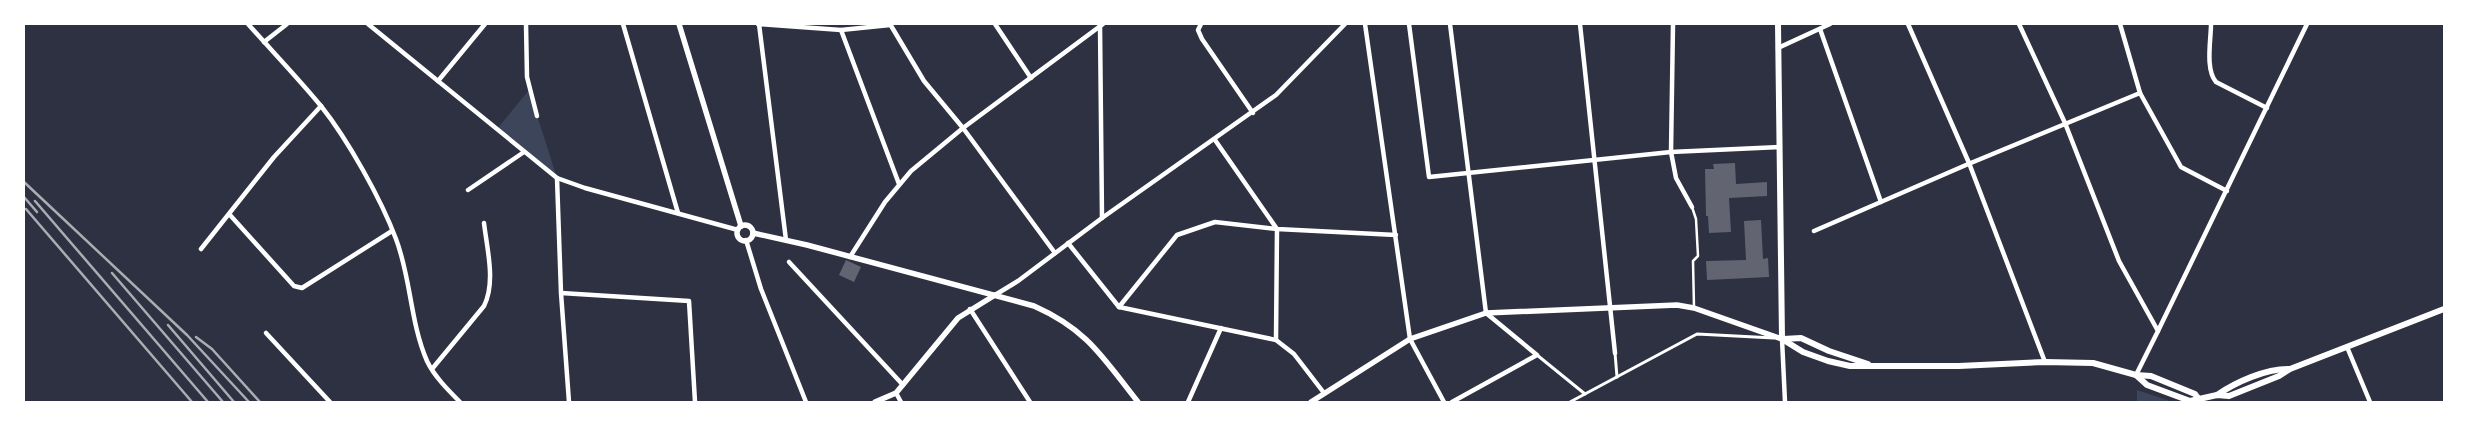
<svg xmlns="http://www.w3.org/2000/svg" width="2468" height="426" font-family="'Roboto Condensed',sans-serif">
<rect width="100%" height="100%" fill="#2d3142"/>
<g fill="#3c4559">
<polygon points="529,90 557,178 497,129"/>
<polygon points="2137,390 2173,402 2137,402"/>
</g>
<g fill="#626471">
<polygon points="1735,163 1736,184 1767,182 1767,196 1729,198 1731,232 1709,233 1708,216 1706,216 1705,169 1714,169 1713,164"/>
<polygon points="1761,220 1763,259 1768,258 1769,277 1707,280 1706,261 1746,260 1744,221"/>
<polygon points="846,260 861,267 854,282 839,275"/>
</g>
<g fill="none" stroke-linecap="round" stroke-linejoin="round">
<polyline stroke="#fff" stroke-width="2.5" points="1692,207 1696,219 1698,256 1693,261 1694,307"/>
<g stroke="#fff" stroke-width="3">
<polyline points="1615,353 1617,377"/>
<polyline points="1537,355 1585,394"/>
<polyline points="1570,402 1697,334 1774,338"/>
</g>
<g stroke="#fff" stroke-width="4.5">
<path d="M248 24C272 51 298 78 321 106 348 140 381 199 396 239 411 278 410 322 427 361 434 376 448 390 460 402"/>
<polyline points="368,24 557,178 585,188 738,230"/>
<polyline points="526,24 527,77 537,116"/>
<polyline points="623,24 678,213"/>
<polyline points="758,24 841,30 890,25"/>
<polyline points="759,24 786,240"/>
<polyline points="890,24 924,81 963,128 1055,253"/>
<polyline points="995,24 1031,78"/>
<polyline points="1201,24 1198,30 1202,39 1253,113"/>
<polyline points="1365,24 1410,339 1444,402"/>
<polyline points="1409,24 1429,177 1671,152 1780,147"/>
<polyline points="1450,24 1486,313 1537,355 1452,402"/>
<polyline points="1580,24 1615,353"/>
<polyline points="1673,24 1671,152 1676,178 1692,207"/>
<polyline points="1908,24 1969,163 2045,362"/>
<polyline points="2019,24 2065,123 2119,261 2158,331 2136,375"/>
<polyline points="2120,24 2140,93 2181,167 2227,191"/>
<path d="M2211 24C2211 40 2205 69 2216 82L2267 108"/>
<polyline points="1100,25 1102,218"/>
<polyline points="1820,29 1881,202"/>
<polyline points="841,30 899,184"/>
<polyline points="264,42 287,24"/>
<polyline points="1778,48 1830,24"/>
<polyline points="438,81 485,24"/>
<polyline points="1215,140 1277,229 1276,340"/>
<polyline points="557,178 561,293 569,402"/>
<polyline points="468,190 524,152"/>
<polyline points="230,215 294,286 302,288 392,231"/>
<polyline points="1814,231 1966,165 2140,93"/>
<polyline points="746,240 761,289 806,402"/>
<polyline points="1068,243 1119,307 1276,340 1294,354 1324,393"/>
<polyline points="201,249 274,157 321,106"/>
<polyline points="850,257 885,202 911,171 963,128 1103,24"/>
<polyline points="789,262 903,385"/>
<polyline points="561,293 689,301 695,402"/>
<polyline points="995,295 1018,281 1102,218 1276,95 1345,24"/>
<polyline points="1119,307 1177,235 1215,222 1277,229 1396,235"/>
<polyline points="970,309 1030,402"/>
<polyline points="2158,331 2307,24"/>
<polyline points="266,333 330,402"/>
<polyline points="1782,339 1785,402"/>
<polyline points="2347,347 2370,402"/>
<path d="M432 369 484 306C496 282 487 249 484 223"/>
<polyline points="896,393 901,402"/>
<polyline points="1188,402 1221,328"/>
</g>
<g stroke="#fff" stroke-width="5.5">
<polyline points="679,24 741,226"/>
<circle cx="745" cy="233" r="8"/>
<path d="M753 233 807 245 1034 306C1088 330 1103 358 1138 402"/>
<polyline points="875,402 896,393 958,318 995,295"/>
<polyline points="1311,402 1410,339 1486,313 1677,305 1694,308 1782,339"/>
</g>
<g stroke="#fff" stroke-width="6">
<polyline points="1778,24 1782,339"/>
<polyline points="1782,339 1803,352 1828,361 1850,366 1959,366 2045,362 2093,363 2136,375 2151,376 2195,394 2198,398"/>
<polyline points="1783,339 1801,338 1829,351 1868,364"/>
<polyline points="2136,375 2147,385 2190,401 2217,395 2229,396 2279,376 2290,369 2444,309"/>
<path d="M2217 395C2236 382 2265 369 2288 369"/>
</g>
<g stroke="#abadb3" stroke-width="2.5">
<polyline points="24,182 187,335 249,402"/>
<polyline points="24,197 37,212"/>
<polyline points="35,201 208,402"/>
<polyline points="26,209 192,402"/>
<polyline points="112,273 223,402"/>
<polyline points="168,325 234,402"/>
<polyline points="196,337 212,349 260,402"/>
</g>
</g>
<rect width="2468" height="426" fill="none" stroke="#ffffff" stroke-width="50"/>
</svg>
